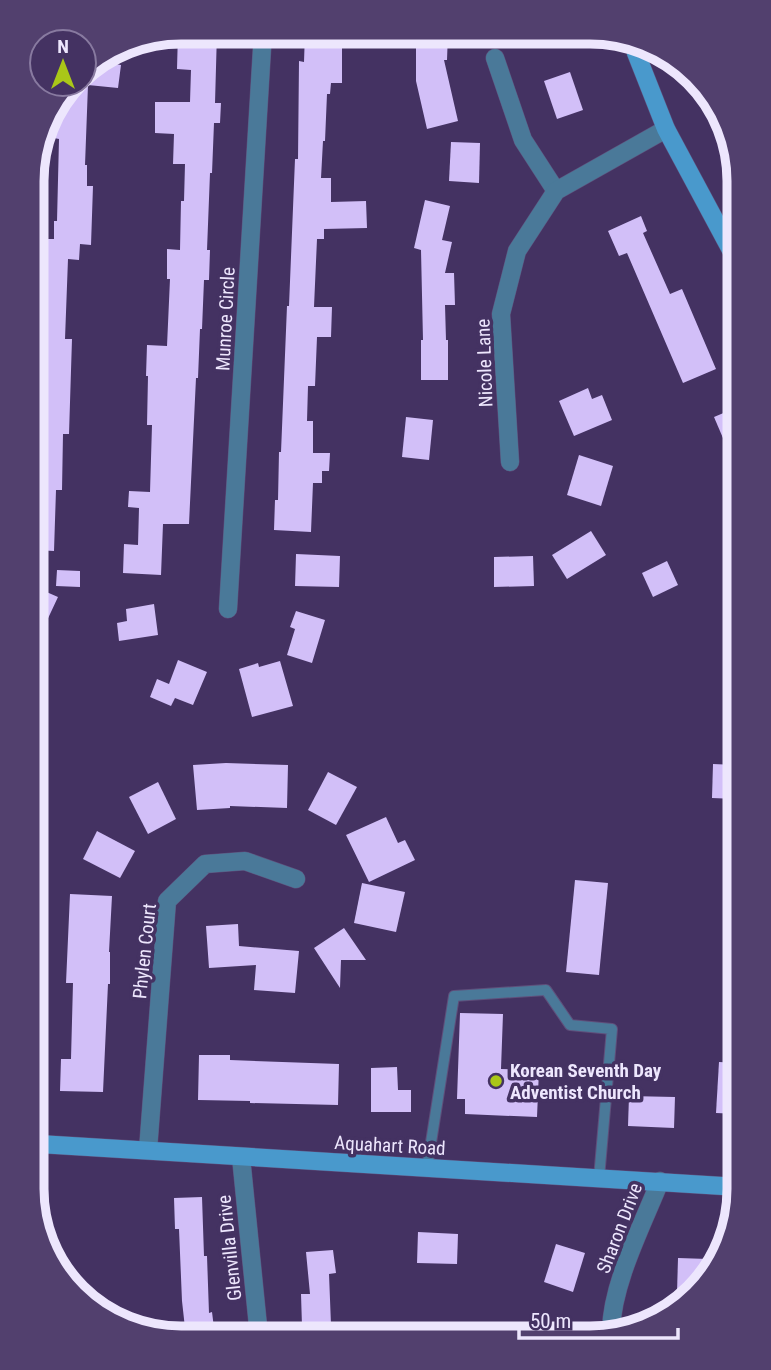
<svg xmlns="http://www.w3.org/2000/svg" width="771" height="1370" font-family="'Roboto Condensed',sans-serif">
<rect width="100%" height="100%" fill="#443262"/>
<g fill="#d2bff8">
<polygon points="178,32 217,32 215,103 221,103 220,123 214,123 212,173 210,173 207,250 210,250 209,280 204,280 202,329 200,329 198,378 196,378 189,524 163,524 161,575 123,573 124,544 138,545 139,508 128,507 129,491 150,492 152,425 147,425 148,376 146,376 147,345 167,346 170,279 167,279 167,249 180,250 181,201 184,201 185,164 173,164 174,134 155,133 155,102 190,102 191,70 177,69"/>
<polygon points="305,32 342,33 342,83 331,83 330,94 327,94 325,141 323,141 321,178 331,178 331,202 366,201 367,228 324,229 324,239 317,239 314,307 332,307 331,337 317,337 315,386 308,386 307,421 313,421 313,453 330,453 329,471 322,471 322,483 313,483 311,532 274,530 275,500 278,500 279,452 281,452 287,306 289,306 295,159 298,159 299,61 304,62"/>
<polygon points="416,33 448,33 447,60 444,60 458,121 427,129 416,81"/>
<polygon points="110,51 109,63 121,65 118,88 88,85 85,165 87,165 87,186 93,186 91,245 80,244 79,260 68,259 65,339 72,339 69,434 63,434 62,490 56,490 54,551 35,550 34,413 36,414 38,396 42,309 37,309 38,276 41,276 43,239 54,239 54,221 57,221 59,139 54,138 55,104 70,84 84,84 84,67"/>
<polygon points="570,72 583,110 557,119 544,81"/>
<polygon points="451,142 480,143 479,183 449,181"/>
<polygon points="425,200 450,206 442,240 452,242 445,273 454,273 455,305 445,305 446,340 448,340 448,380 421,380 421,340 423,340 421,250 414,248"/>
<polygon points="641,216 647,231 643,233 670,294 682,289 716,369 683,383 627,253 619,256 608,231"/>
<polygon points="588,388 592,399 602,395 612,420 574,436 559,401"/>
<polygon points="733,409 734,464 714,417"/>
<polygon points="406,417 433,420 429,460 402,457"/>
<polygon points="579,455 613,466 601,506 567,495"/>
<polygon points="591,531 606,555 567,579 552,555"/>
<polygon points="296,554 340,556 339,587 295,586"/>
<polygon points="533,556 534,586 494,587 494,557"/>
<polygon points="667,561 678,585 653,597 642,573"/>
<polygon points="57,570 80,571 80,587 56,586"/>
<polygon points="35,587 58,597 36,644 36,616"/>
<polygon points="154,604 158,635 119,641 117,623 127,621 126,609"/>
<polygon points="296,611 325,620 312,663 287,655 295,629 290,627"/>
<polygon points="178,660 207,672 193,705 175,698 171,706 150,697 157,679 169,684"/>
<polygon points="280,661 293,706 252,717 239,669 258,663 259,667"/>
<polygon points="226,763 288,765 287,808 230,806 230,808 197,810 193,765"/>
<polygon points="713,764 736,765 736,799 712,798"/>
<polygon points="328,772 357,787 336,825 308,810"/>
<polygon points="158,782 176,819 148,834 129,797"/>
<polygon points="386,817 398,843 405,840 415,860 369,882 346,835"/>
<polygon points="97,831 135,851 120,878 83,859"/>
<polygon points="575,880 608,883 599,975 566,972"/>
<polygon points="362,883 405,892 396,932 354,923"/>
<polygon points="70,894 112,896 109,952 110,952 110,984 108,984 103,1092 60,1091 61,1059 71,1059 73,983 66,983"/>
<polygon points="238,924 239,946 299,951 295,993 254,990 256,965 209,968 206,926"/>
<polygon points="344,928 366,960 341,960 340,988 314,948"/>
<polygon points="460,1013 503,1014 501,1069 539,1070 537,1117 465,1114 465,1099 457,1099"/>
<polygon points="199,1055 230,1055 230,1060 339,1064 338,1105 250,1103 250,1101 198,1100"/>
<polygon points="719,1062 738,1063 739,1114 716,1113"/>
<polygon points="397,1067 398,1090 411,1090 411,1112 371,1112 371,1068"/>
<polygon points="629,1096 675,1097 674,1128 628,1126"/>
<polygon points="202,1197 204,1256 207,1256 209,1313 212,1312 215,1336 186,1337 182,1301 179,1229 175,1229 174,1198"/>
<polygon points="418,1232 458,1234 457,1264 417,1263"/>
<polygon points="556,1244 585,1253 573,1292 544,1282"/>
<polygon points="333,1250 336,1273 329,1274 331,1325 302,1326 301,1294 310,1294 306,1252"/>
<polygon points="678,1258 708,1259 707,1281 690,1293 677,1293"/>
</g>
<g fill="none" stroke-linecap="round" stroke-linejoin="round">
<defs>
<polyline id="lane" points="427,1168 454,996 546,990 570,1025 612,1029 599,1178"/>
<g id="street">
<polyline points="495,58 523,140 556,191"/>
<polyline points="510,462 501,314 517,251 556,191 666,129"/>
<polyline points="228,609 263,32"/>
<polyline points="148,1150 167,901 205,864 245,861 296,879"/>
<polyline points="241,1157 259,1336"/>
<path d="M611 1331C612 1283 642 1226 660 1181"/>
</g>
<g id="secondary">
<polyline points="634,41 636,53 666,129 732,252"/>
<polyline points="39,1144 739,1187"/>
</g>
</defs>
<use href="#lane" stroke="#5f4f7b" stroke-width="12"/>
<use href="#street" stroke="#5f4f7b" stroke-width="19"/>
<use href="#secondary" stroke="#5f4f7b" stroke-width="19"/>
<use href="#lane" stroke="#4a7999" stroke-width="10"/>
<use href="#street" stroke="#4a7999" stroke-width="18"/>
<use href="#secondary" stroke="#4999cc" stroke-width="18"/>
</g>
<circle fill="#aac718" stroke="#443262" stroke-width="2.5" cx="496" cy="1081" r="7"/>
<g text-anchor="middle" stroke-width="7" stroke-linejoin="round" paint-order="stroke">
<g font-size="19" fill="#ede6fd" stroke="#443262">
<text transform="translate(225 319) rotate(-87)" y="7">Munroe Circle</text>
<text transform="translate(484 363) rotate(-92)" y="7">Nicole Lane</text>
<text transform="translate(144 951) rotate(-84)" y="7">Phylen Court</text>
<text transform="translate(390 1145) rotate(3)" y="7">Aquahart Road</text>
<text transform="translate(619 1228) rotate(-69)" y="7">Sharon Drive</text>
<text transform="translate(229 1248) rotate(-96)" y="7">Glenvilla Drive</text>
</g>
<g font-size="19" font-weight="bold" fill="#ede6fd" stroke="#443262" text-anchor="start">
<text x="510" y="1077">Korean Seventh Day<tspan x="510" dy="22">Adventist Church</tspan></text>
</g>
</g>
<path d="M0 0H771V1370H0ZM181 44H590A137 137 0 0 1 727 181V1189A137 137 0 0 1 590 1326H181A137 137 0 0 1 44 1189V181A137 137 0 0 1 181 44Z" fill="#52406e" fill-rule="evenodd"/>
<path fill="none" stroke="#ede6fd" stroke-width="9" d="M181 44H590A137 137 0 0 1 727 181V1189A137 137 0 0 1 590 1326H181A137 137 0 0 1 44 1189V181A137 137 0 0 1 181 44Z"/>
<g transform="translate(63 63)"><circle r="33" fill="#443262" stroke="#887aa0" stroke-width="2"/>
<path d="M0-5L12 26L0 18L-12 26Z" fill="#aac718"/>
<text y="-10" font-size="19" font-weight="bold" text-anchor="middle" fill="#ede6fd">N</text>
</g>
<path d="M519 1328v10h159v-10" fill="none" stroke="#ede6fd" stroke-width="3.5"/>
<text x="530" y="1328" font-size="21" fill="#ede6fd" stroke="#443262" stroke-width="5" paint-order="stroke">50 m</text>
</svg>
